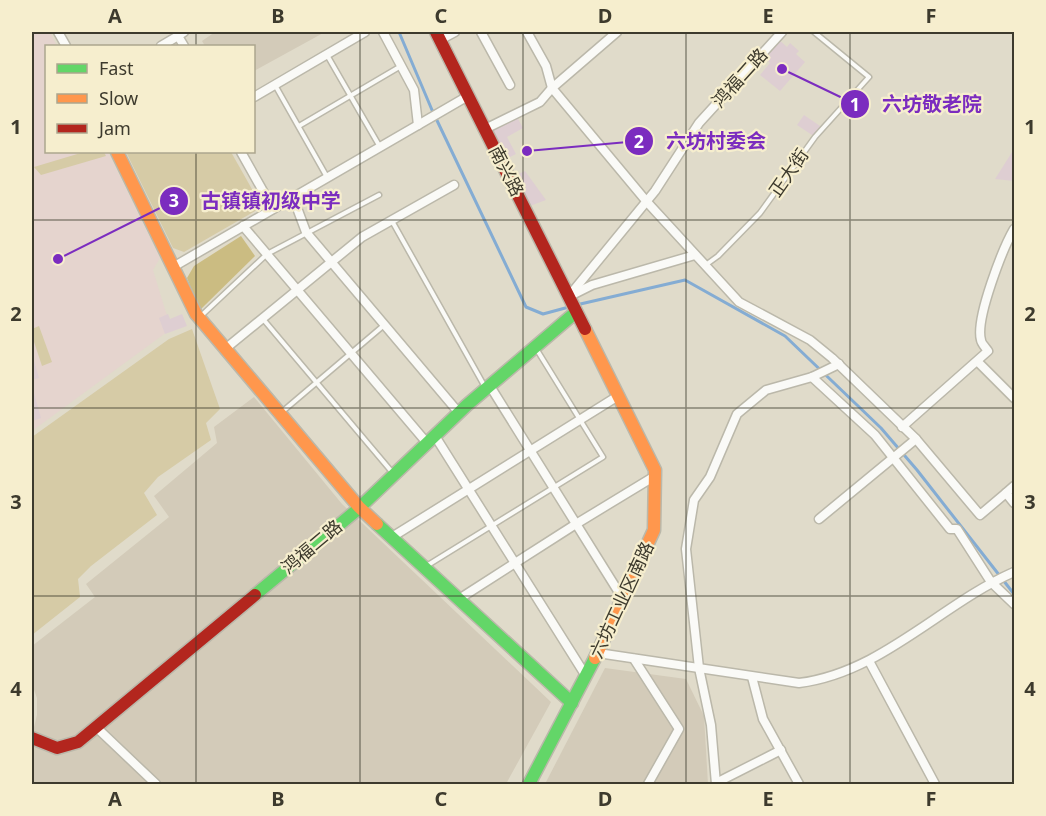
<svg xmlns="http://www.w3.org/2000/svg" width="1046" height="816" font-family="'Noto Sans','Noto Sans SC',sans-serif">
<rect width="100%" height="100%" fill="#e0dbca"/>
<g fill="#d3cbb9">
<polygon points="215,32 325,32 254,71 254,46 205,46 202,41"/>
<polygon points="254,397 342,504 551,702 506,784 32,784 32,735 37,715 37,698 32,684 32,646 95,597 86,584 169,517 154,496 217,443 214,427"/>
<polygon points="605,668 686,679 704,716 708,784 545,784"/>
</g>
<polygon fill="#e5d4ce" points="32,32 50,32 57,46 46,46 46,152 108,152 160,258 153,270 171,329 32,431"/>
<g fill="#d6cba6">
<polygon points="84,152 104,152 106,156 41,175 34,167"/>
<polygon points="126,152 231,152 262,207 184,252 173,248"/>
<polygon points="39,326 52,362 42,366 32,336 32,329"/>
<polygon points="192,329 220,409 206,423 211,440 158,477 144,493 157,515 91,566 78,579 80,597 32,635 32,437 169,339"/>
</g>
<polygon fill="#cbbc82" points="241,236 255,256 200,310 187,278 194,266"/>
<g fill="none" stroke-linecap="round" stroke-linejoin="round">
<g stroke="#84acd3" stroke-width="3">
<polyline points="399,32 432,110 526,307 543,314 569,307"/>
<polyline points="576,305 685,280 785,336 881,428 917,470 1014,594"/>
</g>
</g>
<g fill="#deced2">
<polygon points="777,38 787,47 790,43 799,51 796,54 805,62 780,91 760,75 770,63 763,56"/>
<polygon points="804,115 823,128 815,137 797,125"/>
<polygon points="517,117 523,128 507,137 516,154 504,160 489,131"/>
<polygon points="1014,149 1014,181 995,179"/>
<polygon points="525,171 546,200 527,207 512,177"/>
<polygon points="168,314 170,319 182,314 187,326 165,334 159,318"/>
<polygon points="32,354 39,378 32,380"/>
<polygon points="32,386 41,418 32,421"/>
</g>
<g fill="none" stroke-linecap="round" stroke-linejoin="round">
<defs>
<g id="lane">
<polyline points="327,55 380,147"/>
<polyline points="275,85 327,177"/>
<polyline points="299,126 401,66"/>
<polyline points="392,221 485,387"/>
<polyline points="707,264 718,256 760,213 815,137 869,77 814,32"/>
<polyline points="202,315 267,254 379,195"/>
<polyline points="263,319 392,472"/>
<polyline points="283,411 383,326"/>
<polyline points="428,565 603,457 537,350"/>
</g>
<g id="street">
<polyline points="58,32 66,46"/>
<polyline points="383,32 414,90 418,125"/>
<polyline points="481,32 510,85"/>
<polyline points="527,32 546,66 552,88 647,202 739,302 810,340 832,358 916,439 980,515 1006,493"/>
<polyline points="440,40 455,32"/>
<polyline points="161,46 178,36"/>
<polyline points="184,46 178,36 184,32"/>
<polyline points="254,97 365,32"/>
<polyline points="485,129 540,102 552,88 617,32"/>
<polyline points="241,152 273,209"/>
<polyline points="293,197 306,232 459,413"/>
<polyline points="243,226 427,443"/>
<polyline points="173,267 468,96"/>
<polyline points="572,295 592,285 695,255"/>
<polyline points="569,296 655,191 699,123 782,32"/>
<polyline points="225,349 362,237 454,185"/>
<polyline points="978,362 1014,398"/>
<polyline points="812,377 875,435 950,529 957,529 991,582 1014,604"/>
<polyline points="490,386 623,599"/>
<path d="M902 427 988 351C986 348 981 343 981 340 975 319 1003 248 1014 229"/>
<polyline points="435,436 586,676"/>
<polyline points="1014,486 1006,493 1014,503"/>
<polyline points="819,519 916,439"/>
<polyline points="392,537 618,396"/>
<polyline points="459,599 576,524 655,476"/>
<path d="M598 653 799 683C881 673 941 604 1014 572"/>
<polyline points="634,659 679,729 648,784"/>
<polyline points="869,661 935,784"/>
<polyline points="752,677 763,719 799,784"/>
<polyline points="96,727 156,784"/>
<polyline points="716,783 781,750"/>
<polyline points="716,784 711,725 699,668 686,549 694,500 710,477 737,414 766,390 812,377 839,364"/>
</g>
<g id="fast">
<polyline points="377,524 572,703"/>
<polyline points="255,595 357,510 467,405 576,312"/>
<polyline points="529,784 595,658"/>
</g>
<g id="slow">
<polyline points="117,152 196,314 359,507 377,524"/>
<polyline points="585,329 655,470 654,530 595,658"/>
</g>
<g id="jam">
<polyline points="436,32 585,329"/>
<polyline points="32,738 57,748 78,742 255,595"/>
</g>
</defs>
<use href="#lane" stroke="#bbb8aa" stroke-width="7"/>
<use href="#street" stroke="#bbb8aa" stroke-width="11"/>
<use href="#fast" stroke="#bbb8aa" stroke-width="15"/>
<use href="#slow" stroke="#bbb8aa" stroke-width="15"/>
<use href="#jam" stroke="#bbb8aa" stroke-width="15"/>
<use href="#lane" stroke="#fafaf7" stroke-width="4"/>
<use href="#street" stroke="#fafaf7" stroke-width="8"/>
<use href="#fast" stroke="#63d668" stroke-width="12"/>
<use href="#slow" stroke="#ff974d" stroke-width="12"/>
<use href="#jam" stroke="#b3261e" stroke-width="12"/>
</g>
<path fill="none" stroke="#3d3a2d" stroke-width="1.5" stroke-opacity="0.55" d="M196 32V46M360 32V784M523 32V784M686 32V784M850 32V784M196 152V784M32 220H1014M32 408H1014M32 596H1014"/>
<g text-anchor="middle" stroke-width="4.5" stroke-linejoin="round" paint-order="stroke">
<g font-size="18" fill="#3d3a2d" stroke="#f6eece">
<text transform="translate(740 78) rotate(-48)" y="6">鸿福二路</text>
<text transform="translate(506 171) rotate(63)" y="6">南兴路</text>
<text transform="translate(789 173) rotate(-55)" y="6">正大街</text>
<text transform="translate(312 547) rotate(-40)" y="6">鸿福二路</text>
<text transform="translate(622 600) rotate(-65)" y="6">六坊工业区南路</text>
</g>
</g>
<path fill="none" stroke="#7b2cbf" stroke-width="2" d="M782 69L855 104M527 151L639 141M58 259L174 201"/>
<g fill="#7b2cbf" stroke="#f6eece" stroke-width="2">
<circle cx="782" cy="69" r="6"/>
<circle cx="527" cy="151" r="6"/>
<circle cx="58" cy="259" r="6"/>
<circle cx="855" cy="104" r="15"/>
<circle cx="639" cy="141" r="15"/>
<circle cx="174" cy="201" r="15"/>
</g>
<g font-size="18" text-anchor="middle" font-weight="bold" fill="#fff">
<text x="855" y="111">1</text>
<text x="639" y="148">2</text>
<text x="174" y="207">3</text>
</g>
<g font-size="20" text-anchor="middle" font-weight="bold" fill="#7b2cbf" stroke="#f6eece" stroke-width="4.5" stroke-linejoin="round" paint-order="stroke">
<text x="932" y="111">六坊敬老院</text>
<text x="716" y="148">六坊村委会</text>
<text x="271" y="208">古镇镇初级中学</text>
</g>
<rect width="1046" height="816" fill="none" stroke="#f6eece" stroke-width="66"/>
<rect x="45" y="45" width="210" height="108" fill="#f6eece" stroke="#aca68e" stroke-width="1.5"/>
<rect x="57" y="64" width="30" height="9" fill="#63d668" stroke="#aca68e" stroke-width="1.5"/>
<text x="99" y="75" font-size="18" fill="#3d3a2d">Fast</text>
<rect x="57" y="94" width="30" height="9" fill="#ff974d" stroke="#aca68e" stroke-width="1.5"/>
<text x="99" y="105" font-size="18" fill="#3d3a2d">Slow</text>
<rect x="57" y="124" width="30" height="9" fill="#b3261e" stroke="#aca68e" stroke-width="1.5"/>
<text x="99" y="135" font-size="18" fill="#3d3a2d">Jam</text>
<rect x="33" y="33" width="980" height="750" fill="none" stroke="#3d3a2d" stroke-width="2"/>
<g font-size="20" text-anchor="middle" font-weight="bold" fill="#3d3a2d">
<text x="115" y="23">A</text>
<text x="278" y="23">B</text>
<text x="441" y="23">C</text>
<text x="605" y="23">D</text>
<text x="768" y="23">E</text>
<text x="931" y="23">F</text>
<text x="16" y="134">1</text>
<text x="1030" y="134">1</text>
<text x="16" y="321">2</text>
<text x="1030" y="321">2</text>
<text x="16" y="509">3</text>
<text x="1030" y="509">3</text>
<text x="16" y="696">4</text>
<text x="1030" y="696">4</text>
<text x="115" y="806">A</text>
<text x="278" y="806">B</text>
<text x="441" y="806">C</text>
<text x="605" y="806">D</text>
<text x="768" y="806">E</text>
<text x="931" y="806">F</text>
</g>
</svg>
